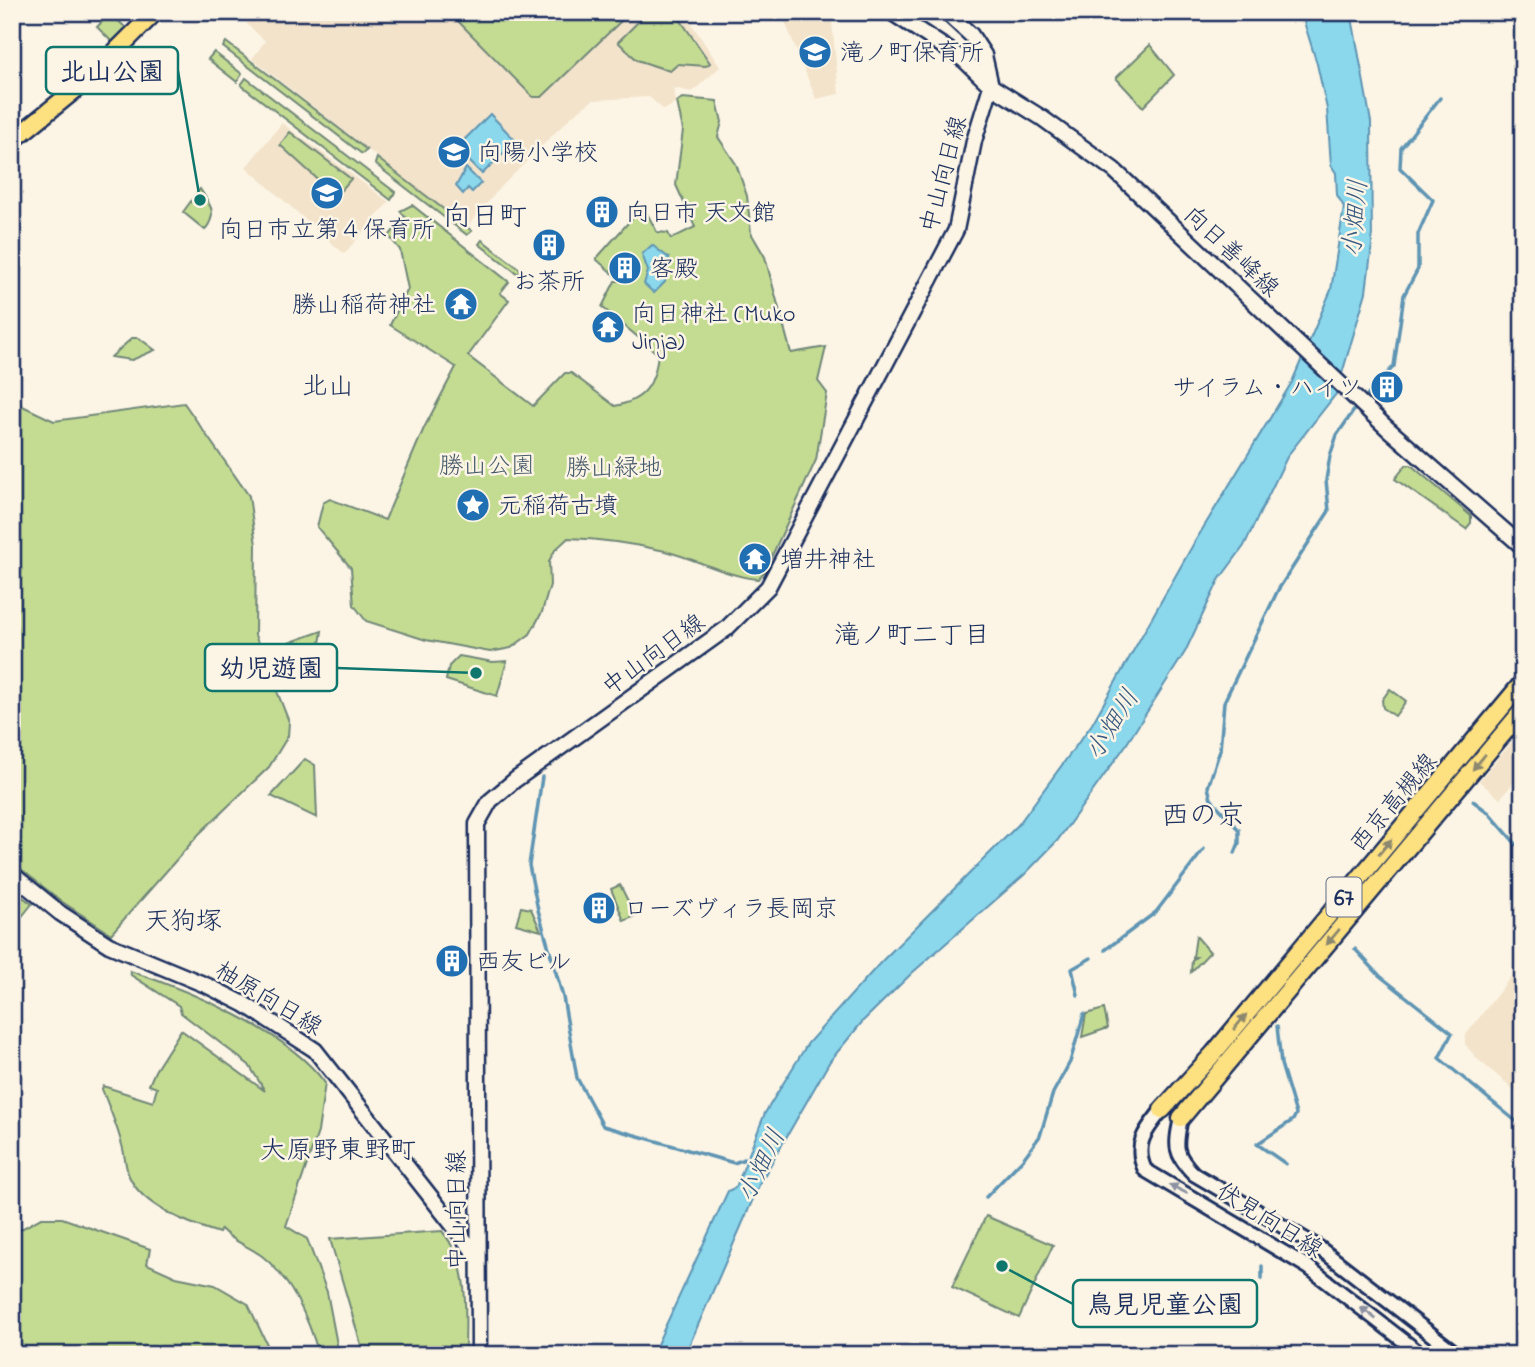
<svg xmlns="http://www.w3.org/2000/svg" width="1535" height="1367" font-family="'Indie Flower','Klee One',sans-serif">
<rect width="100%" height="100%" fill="#fcf5e5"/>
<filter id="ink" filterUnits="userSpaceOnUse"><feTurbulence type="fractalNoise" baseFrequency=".0143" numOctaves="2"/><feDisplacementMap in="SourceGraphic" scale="14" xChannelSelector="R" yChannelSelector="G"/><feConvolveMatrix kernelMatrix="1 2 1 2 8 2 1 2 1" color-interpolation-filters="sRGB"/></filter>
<g filter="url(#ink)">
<g fill="#f3e3cb">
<polygon points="243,12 684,12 720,67 692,92 673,88 676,103 664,110 649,97 593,100 572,116 500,188 467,227 252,59 265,41 247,24"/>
<polygon points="781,12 831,12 839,94 816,99"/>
<polygon points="282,123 389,202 344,254 246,167"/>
<polygon points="1523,729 1523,771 1500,799 1479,781"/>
<polygon points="1523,961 1523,1097 1476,1058 1465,1044 1465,1036"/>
</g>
<g fill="#c4dc92" stroke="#708678" stroke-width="2">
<polygon points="449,12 623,12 622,20 542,97 533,97"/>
<polygon points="648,12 675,12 710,63 706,66 678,64 670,71 637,60 618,42"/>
<polygon points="110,13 126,28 112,42 97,27"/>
<polygon points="226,42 367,150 362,154 223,47"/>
<polygon points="1150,45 1174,75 1143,107 1116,78"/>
<polygon points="214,52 242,74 237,82 208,59"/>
<polygon points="246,78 395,192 391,200 241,85"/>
<path d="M682 98 717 101 722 122 718 137 736 164 747 196 751 233 765 257 791 353 826 347 818 381 827 393 816 460 765 571 758 579C726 576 696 559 665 551 634 544 600 539 568 538L555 550 549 561 550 585 542 612 530 634 511 648 490 652 426 640 366 621 354 605 351 568 317 527 323 503 330 499 385 520 424 428 456 367 390 325 408 289 400 250 389 236 405 217 400 211 412 205 509 282 500 293 509 300 468 356 533 406 565 373H571L615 406C646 400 655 383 658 354L602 307 615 281H621L596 259 643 206 657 232 668 233 671 239 695 227 676 185 683 130 677 102Z"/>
<polygon points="290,132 351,179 336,196 280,145"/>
<polygon points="377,158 472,231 467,235 375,164"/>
<path d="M200 189C211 206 218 213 205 230L183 212Z"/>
<polygon points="482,240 521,270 518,274 479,244"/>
<polygon points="132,338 139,338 155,350 132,360 111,357"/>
<polygon points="12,401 54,421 184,403 249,496 256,545 255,635 289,722 288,736 269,767 200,833 111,934 61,901 12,862"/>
<polygon points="1406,465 1411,465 1471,516 1471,523 1466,529 1395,479"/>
<polygon points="322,631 318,656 292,663 285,644"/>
<polygon points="459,656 493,662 507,661 497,696 446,680 449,666"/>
<polygon points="1390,689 1406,701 1395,716 1383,708 1382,700"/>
<polygon points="305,759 315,765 317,818 271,796"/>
<polygon points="620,885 634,913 633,917 624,921 611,889"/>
<polygon points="12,889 32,904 12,929"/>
<polygon points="521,907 531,909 541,931 516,924"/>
<polygon points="1196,936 1210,952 1191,972 1192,960 1196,957 1193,957"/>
<path d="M130 971C190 991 288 1031 325 1083L318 1132 286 1226 307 1239 327 1292 339 1355H319C309 1320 291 1279 262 1256 248 1246 232 1241 221 1229L219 1233C190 1224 142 1207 129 1176 125 1166 125 1155 122 1145 117 1125 109 1107 102 1089L103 1086 153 1102 157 1088 149 1085 155 1071 181 1030 265 1091 249 1065 181 1013 179 1006 131 975Z"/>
<polygon points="1104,1009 1108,1028 1082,1037 1086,1014"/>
<polygon points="986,1216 1053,1245 1019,1318 952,1287"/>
<polygon points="41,1218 62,1218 150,1249 147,1264 176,1277 215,1285 248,1304 272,1355 12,1355 12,1234"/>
<path d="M442 1231C471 1266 465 1312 465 1355H364L330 1239Z"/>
</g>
<g fill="#8bd7eb" stroke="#5e94b3" stroke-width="2">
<polygon points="1301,12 1351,12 1371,122 1372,245 1366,292 1336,394 1288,455 1244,546 1219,580 1185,652 1126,745 1057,841 1024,875 912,973 863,1021 830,1061 760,1183 685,1355 652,1355 728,1191 736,1187 765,1113 808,1043 881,962 1018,825 1092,724 1194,543 1292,382 1331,290 1344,207 1337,195 1336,173 1331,165 1327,109 1317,64"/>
<polygon points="490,114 516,141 482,174 456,148"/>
<polygon points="466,168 481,183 472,192 468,188 463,194 456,186"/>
<polygon points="652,245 669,258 665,282 654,293 644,284 648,271 642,254"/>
</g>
<polygon fill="#fcf5e5" points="1306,339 1345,376 1339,394 1298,355"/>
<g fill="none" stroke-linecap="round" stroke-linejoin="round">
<g stroke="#5e94b3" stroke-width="3.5">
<polyline points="1363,400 1394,366 1404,295 1418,269 1418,234 1433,200 1400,168 1401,148 1440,98"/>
<polyline points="542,777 529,865 538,910 563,997 577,1078 603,1126 734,1163 747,1158"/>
<polyline points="1473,801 1489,813 1523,852"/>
<polyline points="1235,853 1239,843 1239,830 1211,799 1208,787 1220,750 1224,702 1278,590 1329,511 1326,480 1330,456 1337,435 1357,406"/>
<polyline points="1355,949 1380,976 1452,1033 1439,1058 1523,1127"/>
<polyline points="1105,950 1156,912 1204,849"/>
<polyline points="1078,995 1072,969 1091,958"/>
<polyline points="1277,1026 1281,1064 1296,1114 1293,1120 1257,1144 1286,1164"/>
<polyline points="986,1197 1023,1159 1040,1136 1053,1093 1070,1062 1084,1014"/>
<polyline points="1262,1279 1262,1266"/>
</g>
<defs>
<g id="tertiary">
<path d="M1162 1110C1146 1130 1133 1144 1145 1170L1308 1267 1422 1355"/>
<path d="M1181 1118C1175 1146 1174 1154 1194 1174L1318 1247 1458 1355"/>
</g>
<g id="secondary">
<polyline points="891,12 964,60 991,86 1042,118 1114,170 1387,428 1523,547"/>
<polyline points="12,874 60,913 109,945 208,986 244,1004 315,1050 478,1257"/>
<polyline points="479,1355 477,824 490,801 515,780 726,629 768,587 956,230 974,141 991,86 984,55 971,35 946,12"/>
</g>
<g id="primary">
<polyline points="12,141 87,80 155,12"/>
<polyline points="1162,1110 1214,1053 1523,682"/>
<polyline points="1181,1118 1523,710"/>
</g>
</defs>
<use href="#tertiary" stroke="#1b2f5e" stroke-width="18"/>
<use href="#secondary" stroke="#1b2f5e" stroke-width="19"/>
<use href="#primary" stroke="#1b2f5e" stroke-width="21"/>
<use href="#tertiary" stroke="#fcf5e5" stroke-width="12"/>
<use href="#secondary" stroke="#fcf5e5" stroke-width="14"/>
<use href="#primary" stroke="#fde080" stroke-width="16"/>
</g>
<defs><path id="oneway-solid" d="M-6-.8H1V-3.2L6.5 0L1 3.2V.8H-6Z" transform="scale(1.75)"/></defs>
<g fill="#8c886f">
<use href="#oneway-solid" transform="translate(1479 762) rotate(130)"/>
<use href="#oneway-solid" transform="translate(1385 847) rotate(-50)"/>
<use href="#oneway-solid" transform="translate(1333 937) rotate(130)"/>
<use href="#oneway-solid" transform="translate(1240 1022) rotate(-50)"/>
</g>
<g fill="#8c92a2">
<use href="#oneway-solid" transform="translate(1178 1189) rotate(-154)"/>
<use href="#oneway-solid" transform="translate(1368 1313) rotate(-142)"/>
</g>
</g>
<defs>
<symbol id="school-disc" viewBox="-11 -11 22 22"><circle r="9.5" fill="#1f6fb2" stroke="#fcf5e5"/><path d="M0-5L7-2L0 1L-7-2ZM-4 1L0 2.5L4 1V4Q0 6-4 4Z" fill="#fff"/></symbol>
<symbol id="building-disc" viewBox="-11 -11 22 22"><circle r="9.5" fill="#1f6fb2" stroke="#fcf5e5"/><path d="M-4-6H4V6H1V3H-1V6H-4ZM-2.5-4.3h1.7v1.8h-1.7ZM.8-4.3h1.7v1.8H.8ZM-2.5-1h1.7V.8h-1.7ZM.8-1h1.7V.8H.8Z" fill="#fff"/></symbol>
<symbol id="temple-disc" viewBox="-11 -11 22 22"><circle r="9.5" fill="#1f6fb2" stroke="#fcf5e5"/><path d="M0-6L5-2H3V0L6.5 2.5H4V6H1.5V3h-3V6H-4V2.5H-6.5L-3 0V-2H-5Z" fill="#fff"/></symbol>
<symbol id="sight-disc" viewBox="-11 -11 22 22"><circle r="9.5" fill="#1f6fb2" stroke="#fcf5e5"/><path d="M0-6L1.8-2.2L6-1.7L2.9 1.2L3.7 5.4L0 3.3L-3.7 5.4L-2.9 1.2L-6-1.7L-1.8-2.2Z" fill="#fff"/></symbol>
</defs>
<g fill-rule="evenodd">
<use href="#school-disc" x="796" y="33" width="38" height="38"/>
<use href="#school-disc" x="435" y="133" width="38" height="38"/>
<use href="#school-disc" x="308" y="174" width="38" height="38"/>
<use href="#building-disc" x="583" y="193" width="38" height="38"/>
<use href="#building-disc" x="530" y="226" width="38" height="38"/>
<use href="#building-disc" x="606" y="249" width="38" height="38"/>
<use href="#temple-disc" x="442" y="285" width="38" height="38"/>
<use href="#temple-disc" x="589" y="308" width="38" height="38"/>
<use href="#building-disc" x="1368" y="368" width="38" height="38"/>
<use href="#sight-disc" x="454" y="486" width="38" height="38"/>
<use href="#temple-disc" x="736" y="540" width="38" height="38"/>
<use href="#building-disc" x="580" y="889" width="38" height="38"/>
<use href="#building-disc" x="433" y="942" width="38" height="38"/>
</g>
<g text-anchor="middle" stroke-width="5" stroke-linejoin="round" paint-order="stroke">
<rect fill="#fcf5e5" stroke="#5e6a86" stroke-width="2" x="1326.5" y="877.5" width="35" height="39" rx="5"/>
<g font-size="23" font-weight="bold" fill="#1b2f5e">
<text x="1344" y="905">67</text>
</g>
<g font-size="24" fill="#1b2f5e" stroke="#fcf5e5" text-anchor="start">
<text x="840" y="60">滝ノ町保育所</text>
<text x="478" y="160">向陽小学校</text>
<text x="626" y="220">向日市 天文館</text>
<text x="327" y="237" text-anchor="middle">向日市立第４保育所</text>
<text x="650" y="276">客殿</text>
<text x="549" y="289" text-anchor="middle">お茶所</text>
<text x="436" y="312" text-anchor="end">勝山稲荷神社</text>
<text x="632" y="321">向日神社 (Muko<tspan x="632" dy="28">Jinja)</tspan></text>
<text x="1362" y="395" text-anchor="end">サイラム・ハイツ</text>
<text x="498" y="513">元稲荷古墳</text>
<text x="780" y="567">増井神社</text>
<text x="624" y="916">ローズヴィラ長岡京</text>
<text x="476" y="969">西友ビル</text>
</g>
<g font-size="24" fill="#1b2f5e" stroke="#fcf5e5">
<text transform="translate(943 174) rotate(-75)" y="8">中山向日線</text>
<text transform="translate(1232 251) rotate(43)" y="8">向日善峰線</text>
<text transform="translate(653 654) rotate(-36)" y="8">中山向日線</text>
<text transform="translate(1393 802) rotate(-50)" y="8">西京高槻線</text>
<text transform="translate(269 998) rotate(31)" y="8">柚原向日線</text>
<text transform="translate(456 1210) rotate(-90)" y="8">中山向日線</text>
<text transform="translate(1270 1220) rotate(32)" y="8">伏見向日線</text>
</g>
<g font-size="24" fill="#455a6b" stroke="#fcf5e5">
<text x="487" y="473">勝山公園</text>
<text x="614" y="475">勝山緑地</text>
</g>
<g font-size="26" font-style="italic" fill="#375981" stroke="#fcf5e5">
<text transform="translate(1354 218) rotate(-85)" y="9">小畑川</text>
<text transform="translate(1111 724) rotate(-58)" y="9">小畑川</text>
<text transform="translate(760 1165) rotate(-64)" y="9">小畑川</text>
</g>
<g font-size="26" fill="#1b2f5e" stroke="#fcf5e5">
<text x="328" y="394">北山</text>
<text x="912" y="643">滝ノ町二丁目</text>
<text x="183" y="929">天狗塚</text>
<text x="338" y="1158">大原野東野町</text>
</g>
<g font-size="28" fill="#1b2f5e" stroke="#fcf5e5">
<text x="485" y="225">向日町</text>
<text x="1203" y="824">西の京</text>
</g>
</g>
<path fill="none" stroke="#0f766e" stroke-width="2.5" d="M200 200L178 71M476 673L337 668M1002 1266L1073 1304"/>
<g fill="#0f766e" stroke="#fcf5e5" stroke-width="2.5">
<circle cx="200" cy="200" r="7"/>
<circle cx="476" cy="673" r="7"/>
<circle cx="1002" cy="1266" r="7"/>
</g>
<g fill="#fcf5e5" stroke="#0f766e" stroke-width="2.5">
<rect x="46" y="47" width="132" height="47" rx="7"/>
<rect x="205" y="644" width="132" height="47" rx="7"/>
<rect x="1073" y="1280" width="184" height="47" rx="7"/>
</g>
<g font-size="26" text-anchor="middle" font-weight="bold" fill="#1b2f5e">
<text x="112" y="80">北山公園</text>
<text x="271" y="677">幼児遊園</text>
<text x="1165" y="1313">鳥見児童公園</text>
</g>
<rect width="1535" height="1367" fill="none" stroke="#fcf5e5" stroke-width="42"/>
<rect x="21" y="21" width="1493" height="1325" fill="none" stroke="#1b2f5e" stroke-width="2.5" filter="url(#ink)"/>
</svg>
